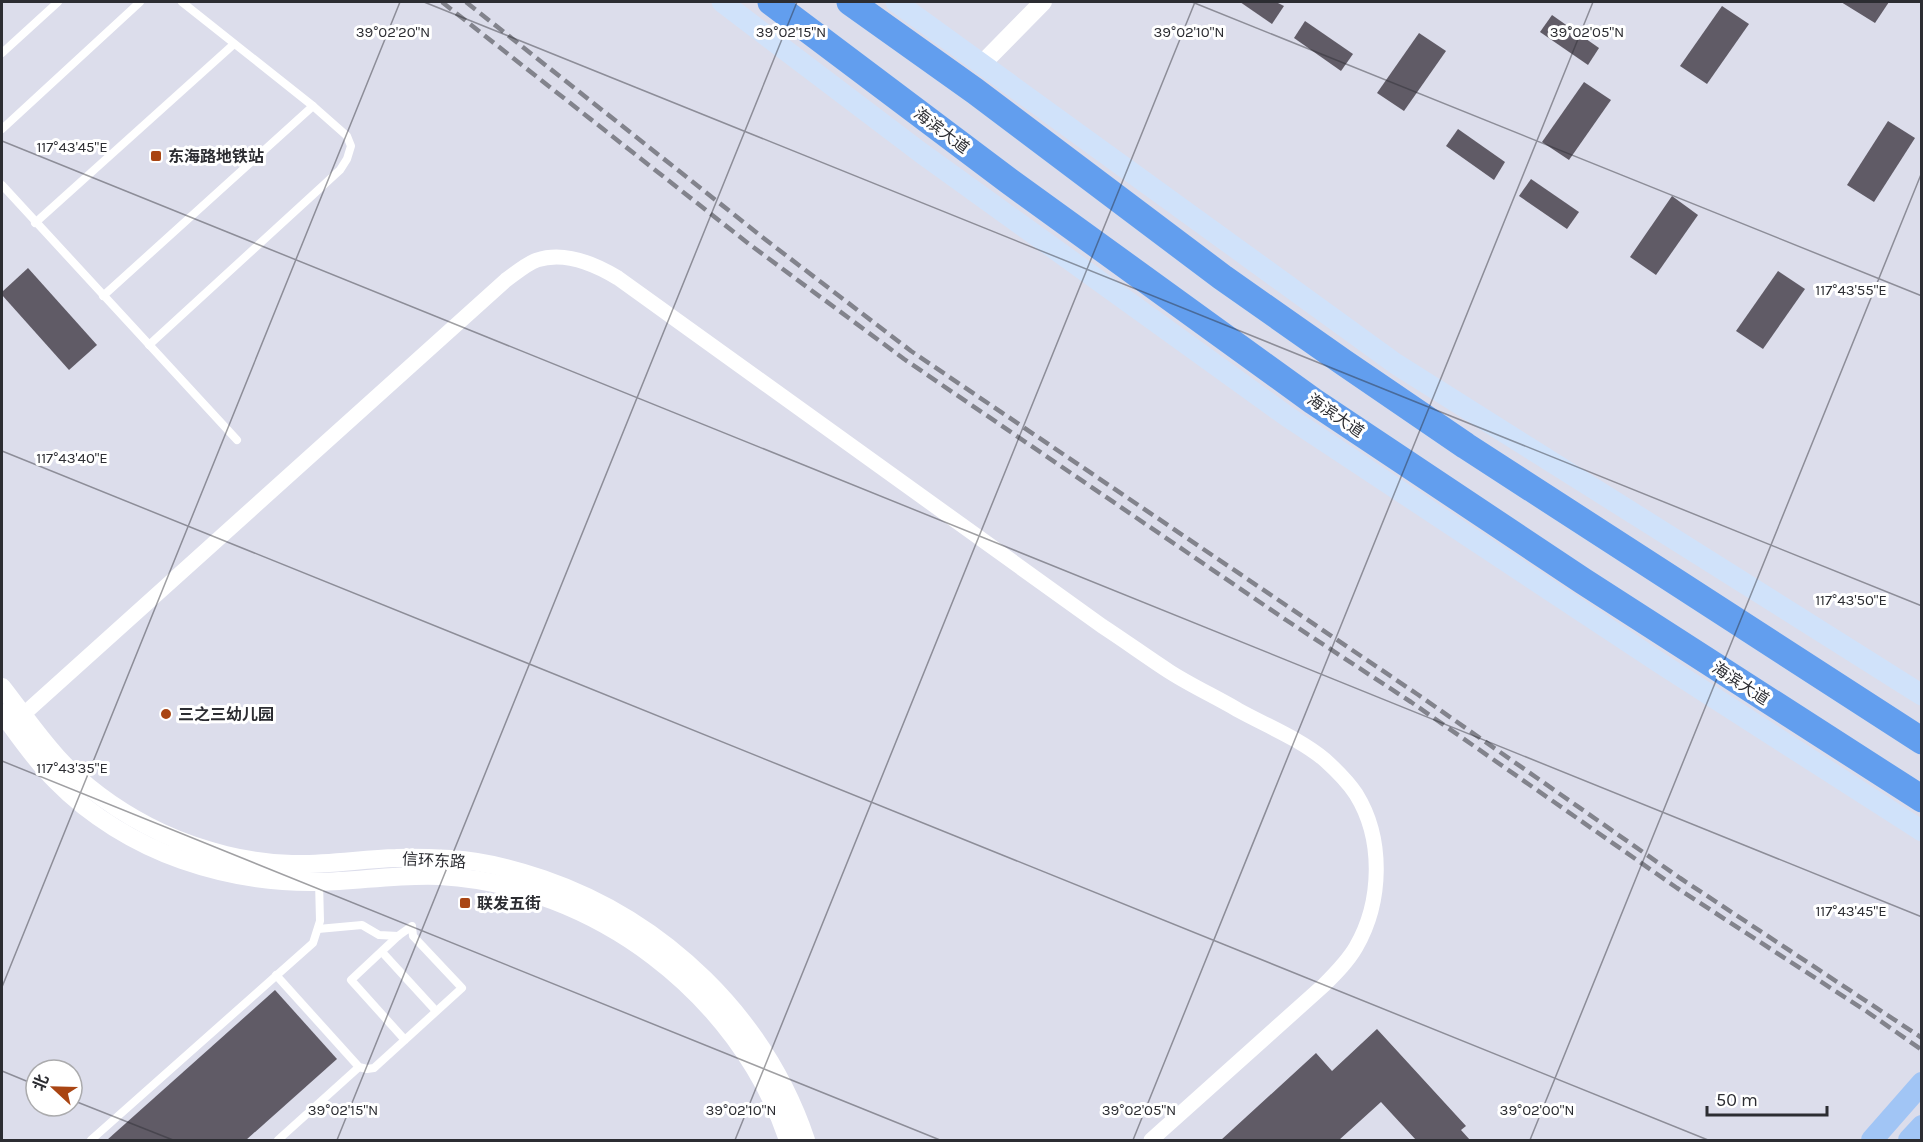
<svg xmlns="http://www.w3.org/2000/svg" width="1923" height="1142" font-family="Karla,'Noto Sans SC',sans-serif">
<rect width="100%" height="100%" fill="#dcddeb"/>
<g fill="#605b66">
<polygon points="1240,2 1276,2 1284,6 1272,24"/>
<polygon points="1841,2 1889,2 1875,23"/>
<polygon points="1722,6 1749,24 1707,84 1680,66"/>
<polygon points="1552,15 1599,48 1588,65 1540,32"/>
<polygon points="1305,21 1353,54 1341,71 1294,38"/>
<polygon points="1419,33 1446,51 1404,111 1377,93"/>
<polygon points="1584,82 1611,100 1569,160 1542,142"/>
<polygon points="1888,121 1915,138 1874,202 1847,185"/>
<polygon points="1458,129 1505,162 1494,180 1446,146"/>
<polygon points="1531,179 1579,212 1567,229 1519,196"/>
<polygon points="1672,196 1698,215 1656,275 1630,257"/>
<polygon points="28,268 97,345 69,370 2,295 2,292"/>
<polygon points="1778,271 1805,289 1763,349 1736,331"/>
<polygon points="275,990 337,1059 246,1140 107,1140"/>
<polygon points="1377,1029 1466,1126 1461,1130 1470,1140 1416,1140 1381,1102 1339,1140 1221,1140 1316,1053 1332,1071"/>
</g>
<g fill="none" stroke-linecap="round" stroke-linejoin="round">
<g stroke="#fff" stroke-width="8">
<polyline points="2,53 58,2"/>
<polyline points="2,129 140,2"/>
<polyline points="2,185 237,440"/>
<polyline points="35,223 234,44"/>
<polyline points="103,296 313,106"/>
<polyline points="149,345 340,170 347,159 351,146 347,136 313,106 182,2"/>
<polyline points="318,929 362,925 379,935 398,936"/>
<polyline points="382,952 436,1011"/>
<polyline points="276,975 359,1067 367,1069 374,1068 462,988 413,936 412,926 398,936 351,980 405,1040"/>
<polyline points="91,1140 313,943 320,921 319,881"/>
<polyline points="278,1140 359,1067"/>
</g>
<path stroke="#fff" stroke-width="15" d="M15 722 506 280C516 273 526 264 537 260 564 251 595 264 618 278L1102 626C1125 641 1147 657 1170 672 1192 686 1216 697 1238 710 1267 726 1300 739 1325 760 1336 770 1348 782 1356 794 1384 839 1382 902 1356 947 1348 961 1336 973 1324 985L1151 1140"/>
<g stroke="#fff" stroke-width="18">
<polyline points="982,64 1043,2"/>
<path d="M2 687C20 710 37 735 57 757 86 789 124 815 162 833 201 851 249 863 292 864 327 865 362 859 396 858 415 857 433 858 451 859 483 861 514 869 543 879 665 921 765 1018 806 1140"/>
<path d="M2 713C19 736 35 760 56 781 90 816 136 844 182 860 225 875 273 883 319 882 359 881 400 874 440 876 595 885 738 993 788 1140"/>
</g>
<g stroke="#d0e2fa" stroke-width="21">
<polyline points="722,2 920,152 1288,417 1660,663 1922,831"/>
<polyline points="896,2 1396,364 1922,695"/>
</g>
<g stroke="#a1c5f5" stroke-width="22">
<polyline points="1872,1140 1922,1083"/>
<polyline points="1909,1140 1922,1126"/>
</g>
<g stroke="#629eee" stroke-width="27">
<polyline points="771,2 1009,181 1313,401 1583,581 1922,799"/>
<polyline points="850,2 975,91 1222,277 1343,362 1466,446 1922,741"/>
</g>
<g stroke="#82838c" stroke-width="4.5" stroke-dasharray="12 6" stroke-linecap="butt">
<polyline points="442,2 749,244 904,359 1286,620 1411,702 1677,888 1866,1011 1922,1050"/>
<polyline points="466,2 766,240 911,351 1417,694 1680,878 1922,1038"/>
</g>
</g>
<path fill="none" stroke="#2c2d32" stroke-width="1.5" stroke-opacity="0.45" d="M424 2 1922 606M1192 2 1922 296M2 141 1922 917M2 451 1708 1140M2 761 940 1140M2 987 400 2M2 1071 36 1085M72 1100 173 1140M337 1140 797 2M735 1140 1195 2M1133 1140 1593 2M1530 1140 1922 172"/>
<g fill="#a94513" stroke="#fff" stroke-width="2">
<rect x="150" y="150" width="12" height="12" rx="3"/>
<circle cx="166" cy="714" r="6"/>
<rect x="459" y="897" width="12" height="12" rx="3"/>
</g>
<g text-anchor="middle" stroke-width="6" stroke-linejoin="round" paint-order="stroke">
<g font-size="16" fill="#2c2d32" stroke="#fff">
<text transform="translate(942 130) rotate(37)" y="6">海滨大道</text>
<text transform="translate(1336 415) rotate(34)" y="6">海滨大道</text>
<text transform="translate(1741 683) rotate(33)" y="6">海滨大道</text>
<text transform="translate(434 860) rotate(3)" y="6">信环东路</text>
</g>
<g font-size="16" font-weight="bold" fill="#2c2d32" stroke="#fff" text-anchor="start">
<text x="168" y="162">东海路地铁站</text>
<text x="178" y="720">三之三幼儿园</text>
<text x="477" y="909">联发五街</text>
</g>
</g>
<g font-size="15" text-anchor="middle" fill="#2c2d32" stroke="#fff" stroke-width="6" stroke-linejoin="round" paint-order="stroke">
<text x="393" y="37">39°02'20"N</text>
<text x="791" y="37">39°02'15"N</text>
<text x="1189" y="37">39°02'10"N</text>
<text x="1587" y="37">39°02'05"N</text>
<text x="72" y="152">117°43'45"E</text>
<text x="1851" y="295">117°43'55"E</text>
<text x="72" y="463">117°43'40"E</text>
<text x="1851" y="605">117°43'50"E</text>
<text x="72" y="773">117°43'35"E</text>
<text x="1851" y="916">117°43'45"E</text>
<text x="343" y="1115">39°02'15"N</text>
<text x="741" y="1115">39°02'10"N</text>
<text x="1139" y="1115">39°02'05"N</text>
<text x="1537" y="1115">39°02'00"N</text>
</g>
<rect width="1923" height="1142" fill="none" stroke="#2c2d32" stroke-width="6"/>
<g transform="translate(54 1088) rotate(292)"><circle r="28" fill="#ffffff" stroke="#ababad" stroke-width="1.5"/>
<path d="M0-4.5L10 22L0 15L-10 22Z" fill="#a94513"/>
<text y="-9" font-size="16" font-weight="bold" text-anchor="middle" fill="#2c2d32">北</text>
</g>
<path d="M1707 1106v9h120v-9" fill="none" stroke="#2c2d32" stroke-width="3"/>
<text x="1716" y="1106" font-size="18" fill="#2c2d32" stroke="#ffffff" stroke-width="4.5" paint-order="stroke">50 m</text>
</svg>
